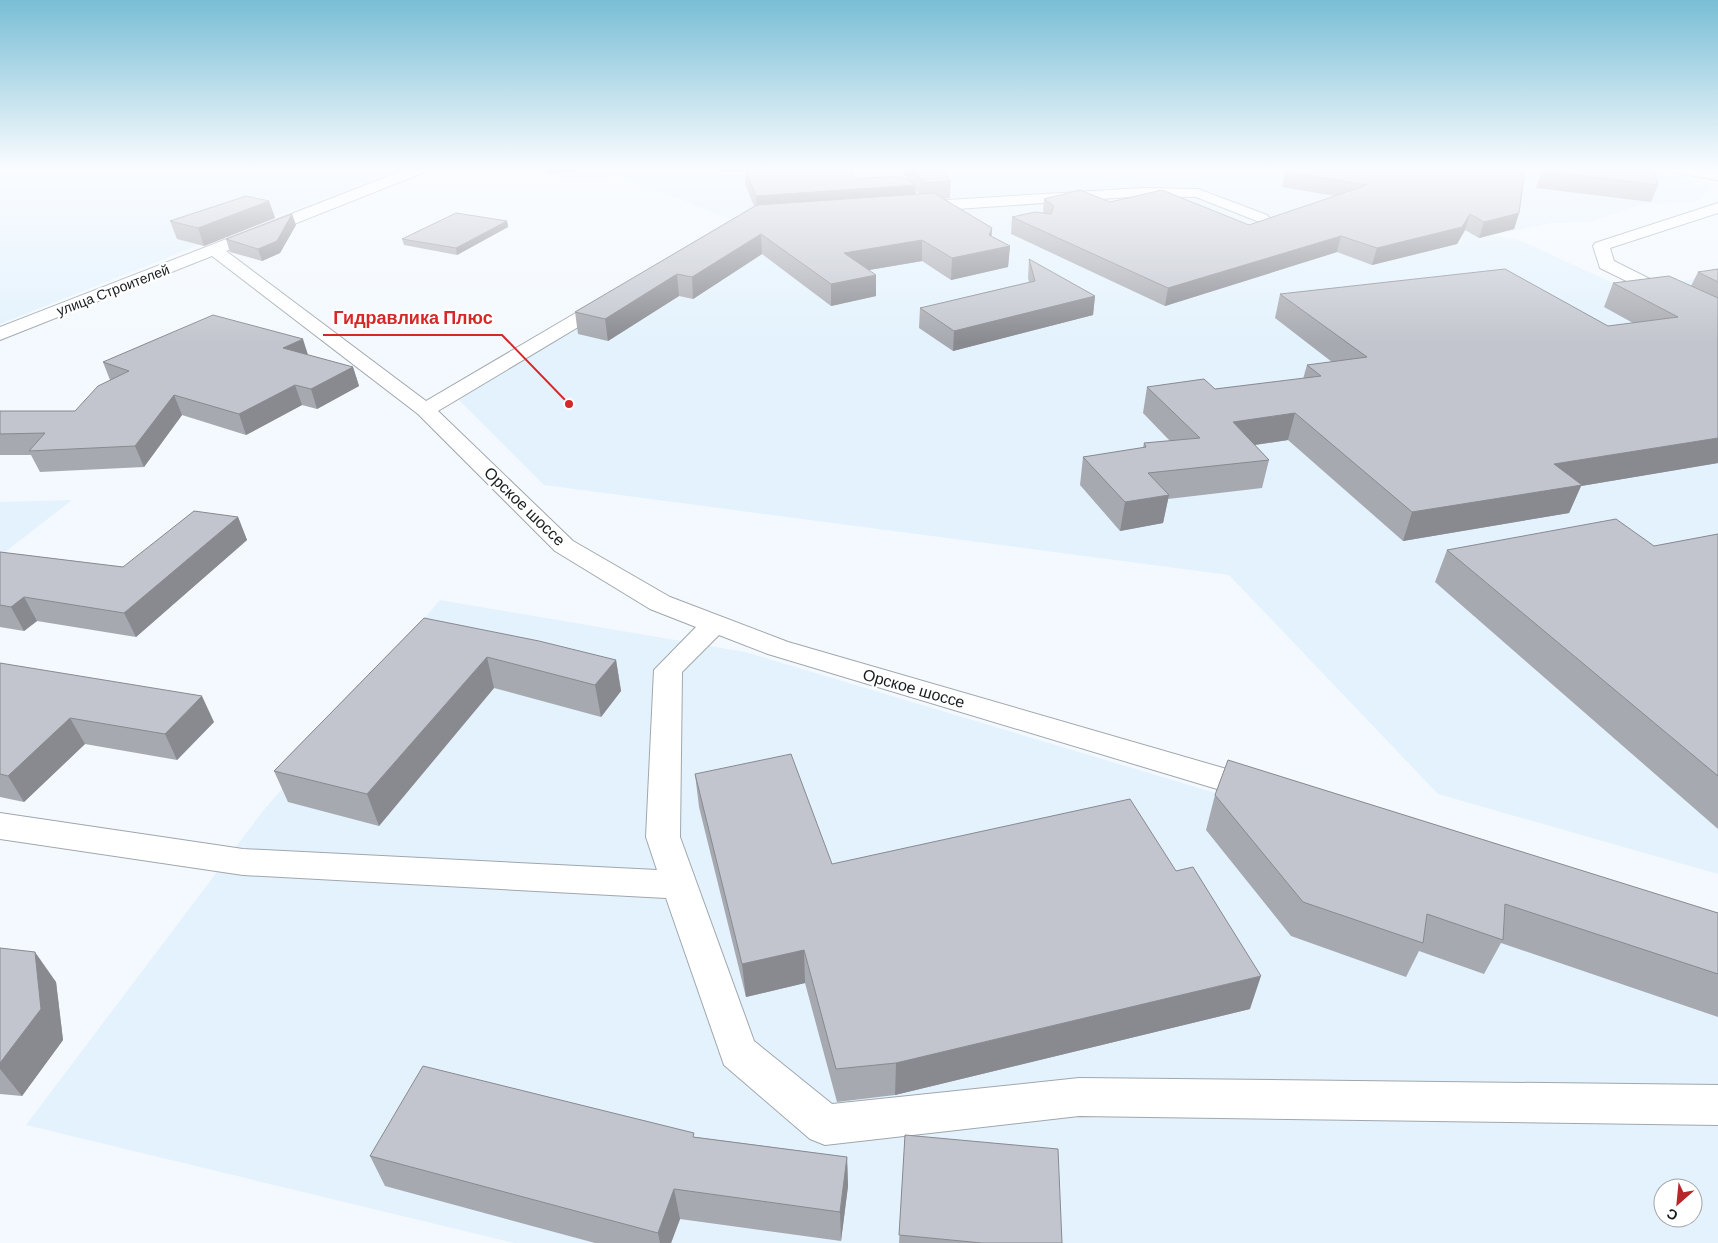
<svg xmlns="http://www.w3.org/2000/svg" width="1718" height="1243" font-family="'DM Sans',sans-serif">
<rect width="100%" height="100%" fill="#f3f9fe"/>
<g fill="#e3f2fd" fill-rule="evenodd">
<polygon points="0,169 404,169 204,243 0,324"/>
<polygon points="506,169 1639,169 1714,184 1695,202 1642,204 1589,222 1551,223 1493,235 1519,240 1624,288 1718,276 1718,874 1438,794 1229,575 544,485 457,398 750,226 621,178 572,180"/>
<polygon points="72,500 0,556 0,502"/>
<path d="M440 600 745 652 1219 794 1718 956V1243H514L26 1125 263 811ZM1663 1188H1693V1218H1663Z"/>
</g>
<g fill="none" stroke-linecap="round" stroke-linejoin="round">
<defs>
<g id="minor">
<polygon points="407,169 427,169 425,172 226,251 426,401 603,297 615,297 618,301 615,305 438,411 573,541 670,597 788,642 1268,781 1273,789 1268,797 1257,801 768,654 719,635 682,672 680,837 754,1041 832,1104 1079,1078 1718,1085 1718,1125 1079,1116 825,1145 810,1139 724,1065 666,898 243,875 0,839 0,813 243,849 657,870 646,837 654,670 696,627 650,609 555,551 418,414 212,256 0,340 0,327"/>
<polygon points="1143,188 1198,189 1267,215 1270,218 1267,221 1257,221 1196,197 1143,196 914,212 906,207 914,202"/>
<polygon points="1718,203 1718,213 1610,248 1614,261 1718,313 1718,326 1600,268 1593,246 1595,243"/>
</g>
<polygon id="major" points="1669,169 1702,169 1718,172 1718,180 1676,173"/>
</defs>
<use href="#minor" stroke="#a0a7ac" stroke-width="2"/>
<use href="#major" stroke="#a0a7ac" stroke-width="2"/>
<use href="#minor" fill="#fff" fill-rule="evenodd"/>
<use href="#major" fill="#fff" fill-rule="evenodd"/>
</g>
<g fill="#a7a9b0" fill-rule="evenodd">
<polygon points="547,169 577,169 576,172 548,173"/>
<path d="M720 169H850L856 179 910 182 903 172V169H941L951 181 950 198 942 199 992 236 1010 246 1008 267 951 280 922 261 869 270 876 296 831 306 762 254 693 299 679 296 608 341 578 334 575 312 754 206 745 184V171L720 172ZM916 190 919 194H916Z"/>
<polygon points="1288,169 1519,213 1514,229 1479,238 1465,230 1457,244 1372,265 1337,252 1165,306 1011,234 1012,217 1043,213 1044,199 1110,202 1249,225 1335,196 1282,187 1285,172"/>
<polygon points="1542,171 1658,185 1651,202 1536,188"/>
<polygon points="269,201 275,218 204,246 177,239 170,221"/>
<polygon points="507,221 508,227 457,255 404,245 402,239"/>
<polygon points="296,225 280,253 262,261 230,252 226,239"/>
<polygon points="1029,259 1095,296 1093,315 953,351 919,328 920,308 1029,282 1028,278"/>
<polygon points="1718,269 1718,463 1581,486 1569,513 1403,541 1288,440 1255,445 1269,460 1262,488 1168,499 1163,523 1120,531 1080,485 1083,457 1143,448 1144,443 1170,441 1143,413 1147,387 1215,389 1303,379 1307,365 1332,362 1275,318 1280,294 1608,326 1633,323 1604,307 1613,283 1691,286 1698,272"/>
<polygon points="308,355 353,367 359,386 317,409 302,405 246,435 182,415 144,467 40,472 31,455 0,455 0,411 75,411 110,380 103,362"/>
<polygon points="238,517 247,540 136,637 37,621 24,631 0,627 0,552 123,567"/>
<polygon points="1718,534 1718,829 1435,582 1447,550 1654,546"/>
<polygon points="424,618 616,660 621,691 601,717 494,688 379,826 288,802 274,771"/>
<polygon points="0,663 214,722 177,760 85,744 24,802 0,797"/>
<polygon points="695,774 832,864 1250,1009 895,1095 837,1102 805,983 746,997 699,807"/>
<polygon points="1215,795 1718,913 1718,1017 1501,943 1484,974 1419,951 1406,977 1291,936 1206,830"/>
<polygon points="0,948 56,982 63,1040 22,1096 0,1094"/>
<polygon points="905,1135 1062,1243 899,1243"/>
<polygon points="695,1137 847,1157 848,1186 841,1241 680,1219 671,1243 595,1243 385,1186 370,1156"/>
</g>
<g fill="#888a90">
<polygon points="916,185 915,202 757,213 756,196"/>
<polygon points="269,201 275,218 204,246 198,228"/>
<polygon points="1519,213 1514,229 1479,238 1484,222"/>
<polygon points="292,214 296,225 280,253 262,261 258,249"/>
<polygon points="1470,214 1465,230 1457,244 1372,265 1377,248"/>
<polygon points="507,221 508,227 457,255 456,248"/>
<polygon points="992,228 991,248 1010,246 1008,267 951,280 952,258 989,235"/>
<polygon points="761,234 762,254 693,299 692,277"/>
<polygon points="1341,236 1337,252 1165,306 1168,288"/>
<polygon points="922,240 922,261 845,274 844,253"/>
<polygon points="677,274 679,296 608,341 605,319"/>
<polygon points="876,275 876,296 831,306 831,284"/>
<polygon points="1095,296 1093,315 953,351 954,331"/>
<polygon points="303,339 309,358 283,348"/>
<polygon points="353,367 359,386 317,409 311,389"/>
<polygon points="295,385 302,405 246,435 239,414"/>
<polygon points="174,395 182,415 144,467 135,446"/>
<polygon points="1295,413 1288,440 1227,449 1233,422"/>
<polygon points="1718,438 1718,463 1581,486 1569,513 1403,541 1412,512 1554,464"/>
<polygon points="1169,495 1163,523 1120,531 1125,502"/>
<polygon points="238,517 247,540 136,637 124,613"/>
<polygon points="24,597 37,621 24,631 11,607"/>
<polygon points="487,657 494,688 379,826 367,794"/>
<polygon points="616,660 621,691 601,717 595,685"/>
<polygon points="202,696 214,722 177,760 165,734"/>
<polygon points="70,718 85,744 24,802 8,776"/>
<polygon points="804,950 805,983 746,997 742,964"/>
<polygon points="35,952 56,982 63,1040 22,1096 0,1069 0,1063"/>
<polygon points="1261,976 1250,1009 895,1095 896,1063"/>
<polygon points="847,1157 848,1186 841,1241 840,1212"/>
<polygon points="674,1189 680,1219 671,1243 660,1243 658,1233"/>
</g>
<g fill="#c2c5cd" stroke="#888a90">
<polygon points="745,169 850,169 856,179 900,176 916,185 756,196"/>
<polygon points="913,169 941,169 951,181 924,183"/>
<polygon points="1288,169 1525,169 1519,213 1484,222 1470,214 1462,227 1377,248 1341,236 1168,288 1012,217 1035,212 1051,214 1054,206 1044,199 1080,190 1110,202 1162,190 1249,225 1367,185 1285,172"/>
<polygon points="1544,169 1654,169 1658,185 1542,171"/>
<polygon points="934,193 992,228 989,235 1010,246 952,258 922,240 844,253 876,275 831,284 761,234 692,277 677,274 605,319 575,312 757,205"/>
<polygon points="246,196 269,201 198,228 170,221"/>
<polygon points="456,213 507,221 456,248 402,239"/>
<polygon points="292,214 277,241 258,249 226,239"/>
<polygon points="1029,259 1095,296 954,331 920,308 1035,281"/>
<polygon points="1505,269 1608,326 1678,317 1613,283 1669,276 1718,298 1718,438 1554,464 1582,485 1412,512 1295,413 1233,422 1269,460 1148,473 1169,495 1125,502 1083,457 1146,447 1144,443 1200,438 1147,387 1204,379 1215,389 1321,376 1307,365 1367,357 1280,294"/>
<polygon points="1718,269 1718,282 1698,272"/>
<polygon points="213,315 303,339 283,348 353,367 311,389 295,385 239,414 174,395 135,446 29,451 45,433 0,434 0,411 75,411 98,386 129,371 103,362"/>
<polygon points="194,511 238,517 124,613 24,597 11,607 0,605 0,552 123,567"/>
<polygon points="1616,519 1654,546 1718,534 1718,776 1447,550"/>
<polygon points="424,618 539,641 616,660 595,685 487,657 367,794 274,771"/>
<polygon points="0,663 202,696 165,734 70,718 8,776 0,774"/>
<polygon points="791,754 832,864 1130,799 1176,871 1193,867 1261,976 896,1063 836,1069 804,950 742,964 695,774"/>
<polygon points="1228,760 1718,913 1718,974 1505,904 1503,940 1427,914 1423,943 1303,902 1215,795"/>
<polygon points="0,948 35,952 41,1009 0,1063"/>
<polygon points="423,1066 694,1133 693,1137 847,1157 840,1212 674,1189 658,1233 370,1156"/>
<polygon points="905,1135 1058,1149 1062,1243 982,1243 899,1235"/>
</g>
<linearGradient id="sky" x2="0" y2="1"><stop stop-color="#79bed5"/><stop offset="0.49" stop-color="#fafcff"/><stop offset="1" stop-color="#fafcff" stop-opacity="0"/></linearGradient>
<rect width="1718" height="343" fill="url(#sky)"/>
<g text-anchor="middle" stroke-width="4.5" stroke-linejoin="round" paint-order="stroke">
<g font-size="14" fill="#191c1e" stroke="#fff">
<text transform="translate(113 290) rotate(-21)" y="5">улица Строителей</text>
</g>
<g font-size="16" fill="#191c1e" stroke="#fff">
<text transform="translate(525 506) rotate(44)" y="6">Орское шоссе</text>
<text transform="translate(914 688) rotate(16)" y="6">Орское шоссе</text>
</g>
</g>
<path fill="none" stroke="#d62828" stroke-width="2" d="M569 404L502 335H323"/>
<circle fill="#d62828" stroke="#fff" stroke-width="2" cx="569" cy="404" r="5"/>
<g font-size="18" text-anchor="middle" font-weight="bold" fill="#d62828" stroke="#fff" stroke-width="4.5" stroke-linejoin="round" paint-order="stroke">
<text x="413" y="324">Гидравлика Плюс</text>
</g>
<g transform="translate(1678 1203) rotate(207)"><circle r="24" fill="#ffffff" stroke="#a3a4a5"/>
<path d="M0-4L9 19L0 12L-9 19Z" fill="#b7272a"/>
<text y="-8" font-size="14" font-weight="bold" text-anchor="middle" fill="#191c1e">С</text>
</g>
</svg>
